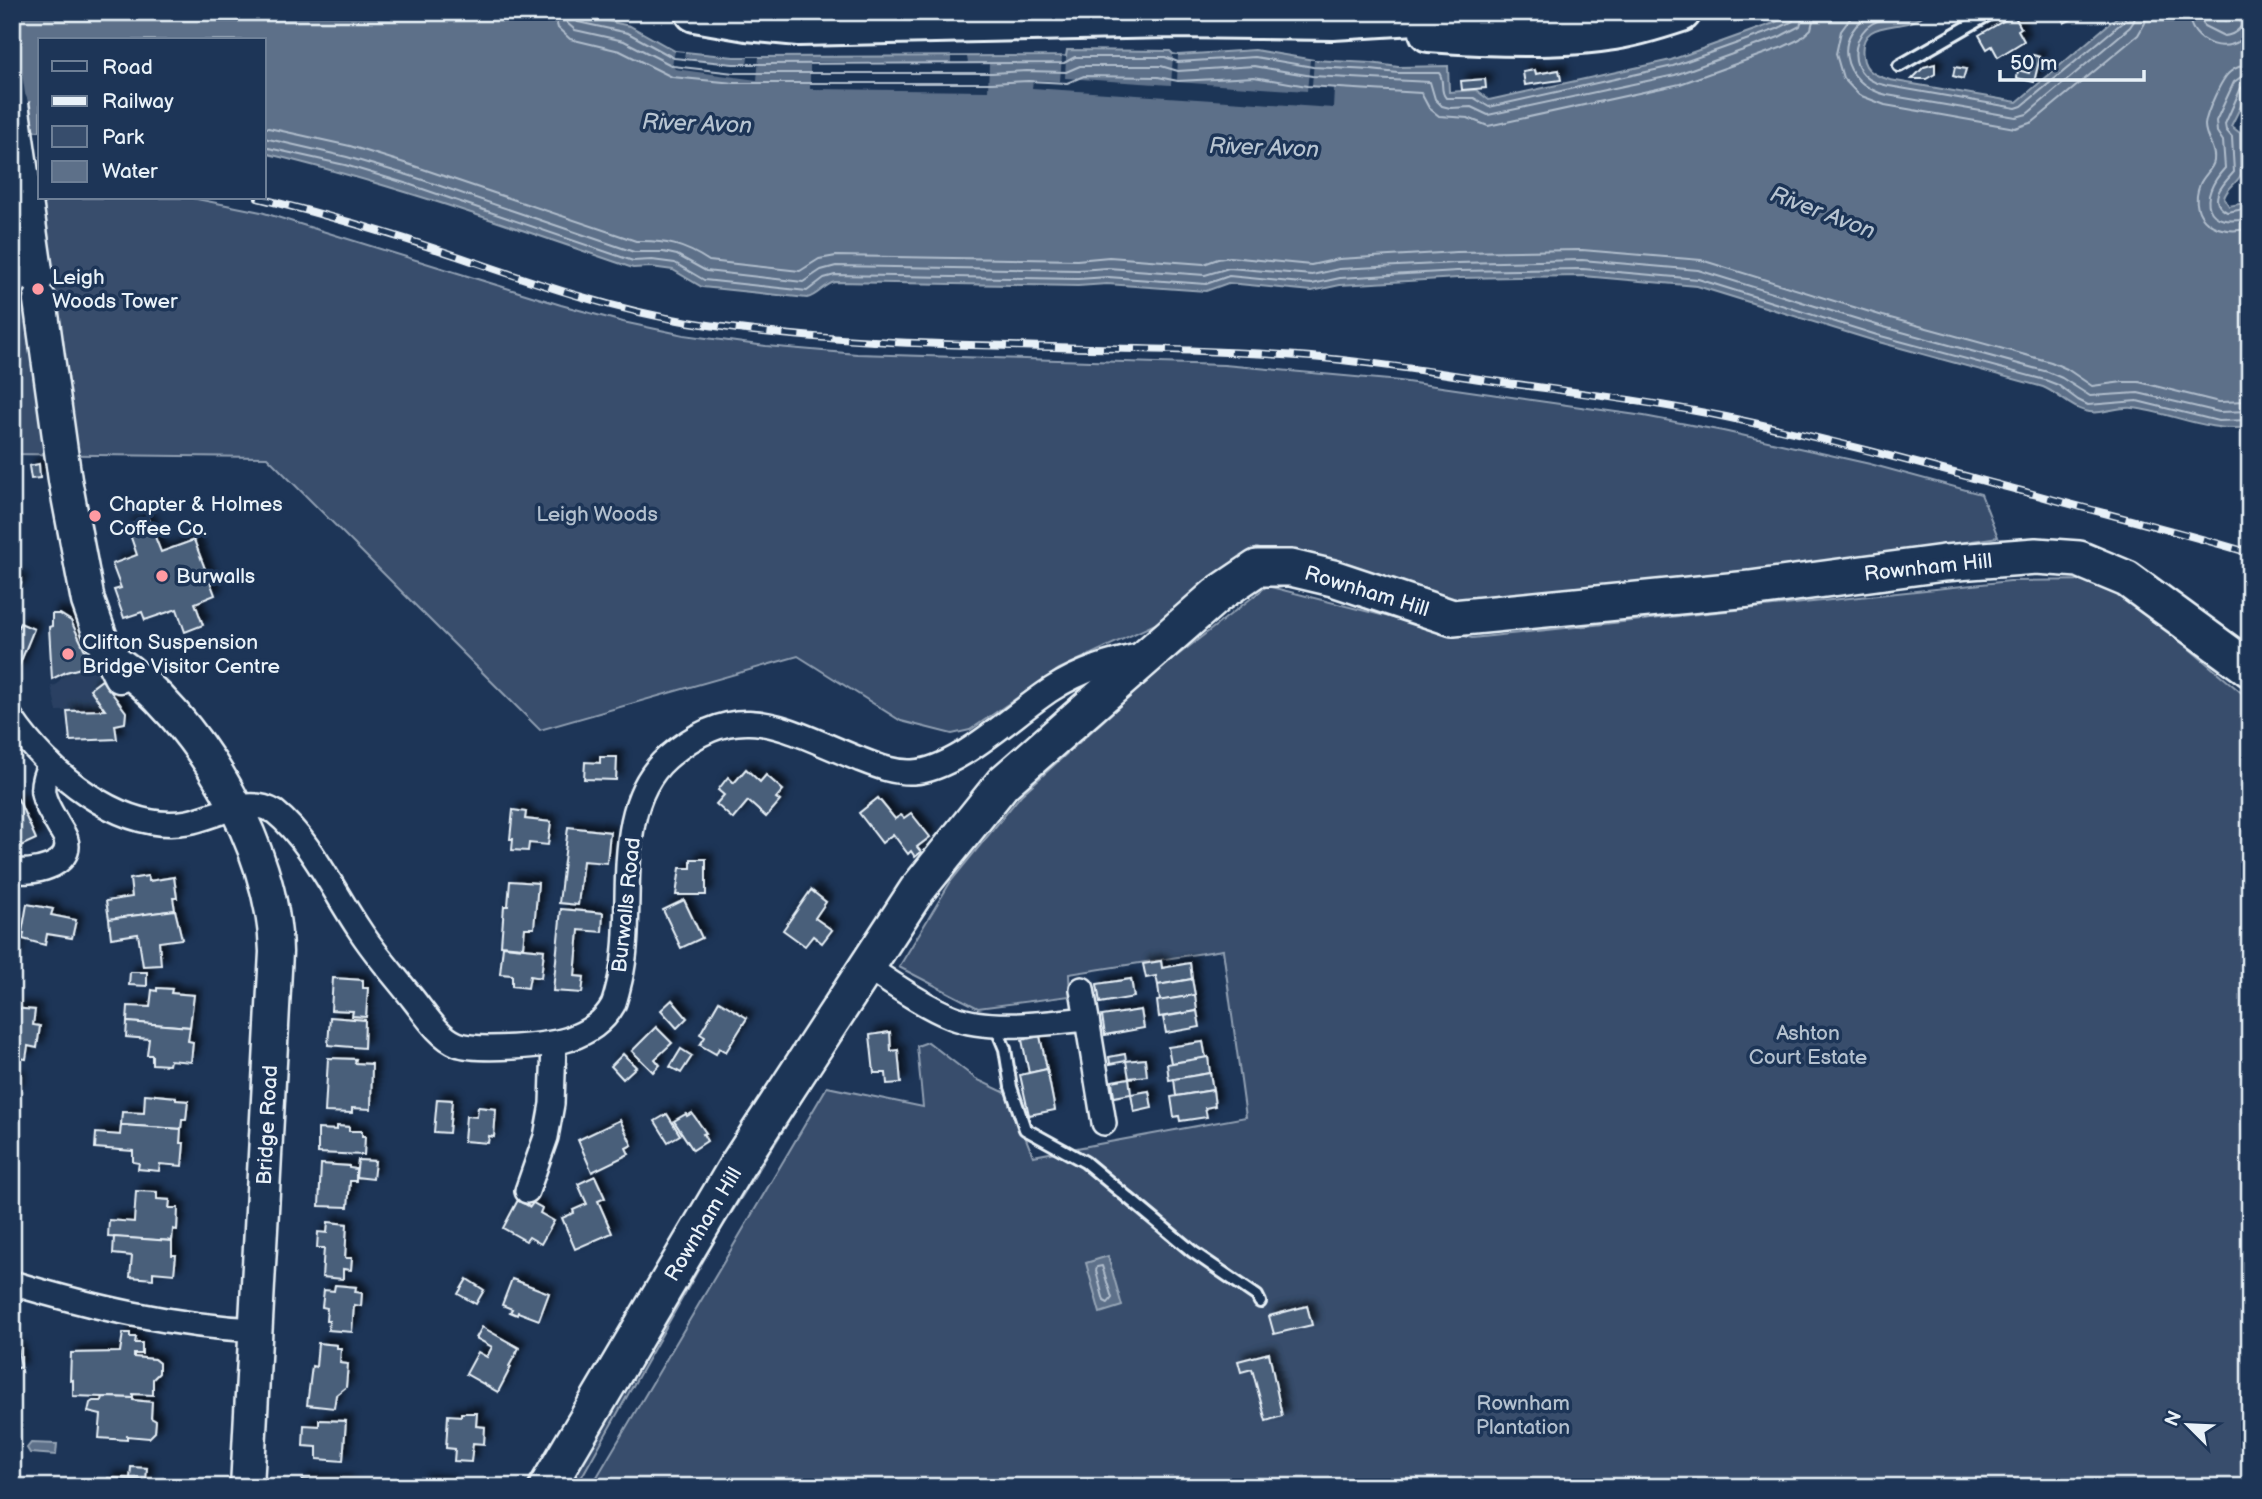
<svg xmlns="http://www.w3.org/2000/svg" width="2262" height="1499" font-family="'Balsamiq Sans',sans-serif">
<defs>
<filter id="shadow"><feDropShadow dx="6" dy="-6" stdDeviation="3.5" flood-color="#0009"/></filter>
</defs>
<rect width="100%" height="100%" fill="#1d3557"/>
<filter id="ink" filterUnits="userSpaceOnUse"><feTurbulence type="fractalNoise" baseFrequency=".0143" numOctaves="2"/><feDisplacementMap in="SourceGraphic" scale="14" xChannelSelector="R" yChannelSelector="G"/><feConvolveMatrix kernelMatrix="1 2 1 2 8 2 1 2 1" color-interpolation-filters="sRGB"/></filter>
<g filter="url(#ink)">
<polygon fill="#2a4162" points="92,665 102,680 90,690 105,710 57,711 51,686 56,685 66,672"/>
<g fill="#374d6c" stroke="#909fb2" stroke-width="2">
<polygon points="12,172 40,173 40,198 192,198 261,212 561,305 623,322 684,335 766,346 857,354 1224,365 1400,381 1644,416 1723,431 1870,464 1981,494 1998,537 1811,566 1454,606 1257,548 1181,612 1059,669 970,730 952,734 901,721 798,656 540,730 267,457 12,454"/>
<polygon points="2108,580 2250,700 2250,1487 591,1487 827,1087 923,1107 917,1046 928,1042 976,1079 1008,1094 1033,1156 1246,1117 1223,950 1069,974 1070,996 978,1008 899,967 951,881 1021,795 1164,666 1267,586 1472,638 2010,581"/>
<polygon points="864,1002 719,1233 576,1487 557,1487 657,1316"/>
</g>
<g fill="#5d7089" stroke="#95a4b5" stroke-width="2">
<path d="M12 12H566L630 26 675 51 734 57 1066 56 1067 50 1170 51 1173 54 1178 55 1255 50 1314 60 1371 63 1398 67 1448 66 1449 92 1476 90 1489 100 1671 60 1774 23 1794 12H1927C1922 17 1915 21 1908 23 1889 28 1858 24 1863 57 1865 72 1877 76 1890 80L2017 102 2123 12H2211L2225 21 2232 12H2250V88L2231 126 2240 133 2241 174C2238 183 2227 187 2224 198L2229 206 2250 202V427C2208 433 2173 413 2133 408 2117 406 2100 416 2085 411 2069 407 2058 393 2043 387L1875 341 1697 286 1583 276 1458 278 1340 285 1312 291 1228 283 1206 291 1107 284 1078 286 835 282C823 285 818 296 807 298L702 287 673 270 651 267 633 268C510 226 390 183 264 153V40H40V131L12 130Z"/>
<polygon points="1108,1256 1122,1306 1100,1313 1086,1263"/>
<polygon points="31,1443 57,1444 56,1455 30,1453 27,1448"/>
</g>
<g fill="#1d3557">
<polygon points="12,12 13,12 31,134 12,134"/>
<polygon points="675,51 685,52 684,57 704,61 747,65 748,57 759,57 757,80 675,69 672,65"/>
<polygon points="1173,55 1178,55 1177,82 1307,91 1310,60 1314,60 1312,86 1334,88 1333,108 1032,88 1033,80 1060,81 1062,56 1066,57 1065,78 1171,85"/>
<polygon points="951,57 967,57 968,63 989,64 988,91 810,89 810,62 951,63"/>
</g>
<g fill="none" stroke-linecap="round" stroke-linejoin="round">
<g stroke="#b0bdcc" stroke-width="2">
<polyline points="554,12 558,28 570,39 620,51 672,77 734,83 992,83 1028,81 1067,83 1084,76 1158,77 1178,81 1254,77 1307,86 1421,93 1429,108 1439,116 1468,118 1488,126 1680,84 1783,47 1800,39 1811,29 1815,12"/>
<polyline points="565,12 567,23 575,30 624,41 673,66 734,73 992,73 1027,71 1066,72 1080,66 1161,66 1178,71 1254,66 1312,76 1430,82 1435,99 1442,106 1450,108 1471,107 1488,115 1675,75 1779,37 1800,26 1804,12"/>
<path d="M574 12V18L578 22 628 33 674 58 733 64 1064 63 1075 57H1165L1178 62 1255 57 1313 67 1371 70 1398 73H1439C1445 80 1439 91 1446 98H1474L1489 107 1673 66 1777 29 1793 21 1796 12"/>
<polyline points="1855,12 1841,31 1836,54 1843,78 1859,95 1885,105 2015,128 2033,122 2138,35 2145,23 2147,12"/>
<path d="M1876 12C1830 32 1840 84 1887 95L2016 117 2027 114 2130 27 2134 21 2136 12"/>
<path d="M1915 12C1902 19 1887 16 1873 23 1855 33 1849 60 1864 75 1871 82 1879 84 1889 86L2016 108 2022 106 2124 21 2127 12"/>
<path d="M2188 12C2190 45 2229 58 2250 32"/>
<path d="M2199 12 2204 26 2224 36C2237 35 2245 25 2246 12"/>
<path d="M2250 65C2242 65 2236 67 2230 72 2221 79 2206 114 2205 125 2205 139 2216 147 2214 161 2213 169 2203 176 2200 184 2186 220 2219 237 2250 228"/>
<path d="M2250 75 2241 77 2234 82 2216 121 2217 132 2223 141 2225 168C2197 198 2204 230 2250 218"/>
<path d="M2250 84 2241 88 2225 124 2226 130 2232 137 2234 172C2223 184 2206 201 2227 212L2250 208"/>
<path d="M264 127 350 146 414 166 636 241C665 240 685 245 709 261L800 271 819 259 836 256 1077 260 1109 257 1204 264 1218 259 1230 257 1311 265 1339 259 1457 252 1582 250 1701 260 1883 316 2051 362 2067 369 2092 386 2123 382H2139L2219 402 2250 401"/>
<polyline points="264,138 347,157 411,176 634,252 663,252 677,255 706,271 803,282 821,270 836,266 1078,270 1108,268 1205,275 1229,268 1312,275 1339,269 1457,263 1582,260 1698,270 1880,326 2048,372 2062,378 2090,396 2138,393 2219,412 2250,411"/>
<polyline points="264,147 345,165 408,184 633,261 652,260 675,263 704,280 807,291 824,278 835,275 1078,279 1108,277 1206,284 1229,276 1312,284 1340,278 1457,271 1583,269 1698,279 1877,335 2045,380 2058,385 2078,400 2088,405 2137,401 2218,421 2250,420"/>
<polygon points="1102,1266 1112,1298 1108,1303 1104,1301 1096,1271 1097,1267"/>
</g>
</g>
<g fill="#495e7a" stroke="#e8f1f8" stroke-width="2" filter="url(#shadow)">
<polygon points="2059,12 2086,12 2064,23"/>
<polygon points="2014,15 2021,28 2018,30 2024,41 1998,57 1992,46 1987,49 1979,35"/>
<polygon points="2033,55 2040,57 2034,82 2017,78 2018,70 2029,73"/>
<polygon points="1935,64 1935,74 1926,79 1912,79 1924,67"/>
<polygon points="1955,67 1966,69 1963,79 1953,76"/>
<polygon points="1535,70 1536,74 1559,70 1561,80 1525,85 1523,72"/>
<polygon points="1485,79 1486,88 1462,90 1461,81"/>
<polygon points="39,464 40,478 31,479 29,466"/>
<polygon points="148,519 161,552 194,540 215,595 195,603 203,625 185,632 177,609 145,620 142,612 124,618 114,590 121,588 112,564 137,555 127,526"/>
<polygon points="12,575 21,583 12,594"/>
<polygon points="52,614 60,614 71,621 92,665 66,672 52,679 49,627 52,626"/>
<polygon points="20,623 34,629 17,671 12,667 12,636 14,637"/>
<polygon points="102,680 126,712 125,723 115,725 117,739 70,741 67,711 105,710 90,689"/>
<polygon points="600,757 617,757 616,780 584,779 585,762 600,763"/>
<polygon points="746,769 760,782 766,775 783,790 776,798 780,801 766,817 748,801 733,819 716,804 724,795 718,790 728,777 734,783"/>
<polygon points="878,798 895,819 901,815 904,818 911,813 930,837 917,847 921,852 915,857 911,851 908,854 893,834 882,843 859,813"/>
<polygon points="18,799 36,839 12,850 12,802"/>
<polygon points="513,810 526,812 525,819 551,822 548,845 529,843 528,851 512,850 513,839 510,839"/>
<polygon points="568,827 610,832 607,863 583,861 578,905 559,903"/>
<polygon points="691,859 706,859 706,895 676,895 680,868 691,868"/>
<polygon points="148,876 149,881 174,877 177,898 173,898 175,910 109,919 106,901 132,897 130,879"/>
<polygon points="510,881 538,883 534,928 525,928 523,947 501,945 504,906 508,906"/>
<polygon points="811,890 826,902 815,918 832,930 822,943 813,936 805,946 783,930"/>
<polygon points="684,900 702,938 681,948 663,910"/>
<polygon points="27,904 53,909 51,915 76,920 72,938 47,934 45,945 23,939 24,933 22,933"/>
<polygon points="561,909 603,913 602,932 579,930 575,976 584,977 582,993 553,991"/>
<polygon points="175,910 182,939 159,942 161,965 143,966 138,934 111,938 109,919"/>
<polygon points="12,922 22,924 14,960 12,960"/>
<polygon points="503,946 544,950 541,978 530,976 528,988 512,986 512,975 500,974"/>
<polygon points="1161,961 1162,968 1190,963 1192,979 1158,985 1156,976 1146,978 1143,964"/>
<polygon points="130,972 147,972 147,986 129,985"/>
<polygon points="333,978 363,980 363,988 368,988 366,1017 352,1016 353,1011 331,1010"/>
<polygon points="1131,979 1134,997 1100,1003 1097,984"/>
<polygon points="1192,979 1195,995 1160,1001 1158,985"/>
<polygon points="157,988 172,989 171,993 194,995 190,1027 127,1022 128,1006 150,1007 152,990 157,991"/>
<polygon points="1195,995 1197,1011 1159,1017 1157,1001"/>
<polygon points="672,1000 687,1018 677,1028 661,1010"/>
<polygon points="719,1001 747,1018 726,1052 719,1048 716,1054 700,1045 705,1037 700,1034"/>
<polygon points="12,1008 35,1010 33,1025 40,1026 37,1048 28,1046 26,1059 12,1057"/>
<polygon points="1141,1010 1144,1028 1105,1035 1102,1016"/>
<polygon points="1197,1011 1200,1027 1166,1033 1163,1017"/>
<polygon points="330,1017 365,1020 364,1048 328,1045"/>
<polygon points="127,1022 190,1027 188,1041 193,1042 191,1062 170,1060 169,1065 152,1064 152,1055 147,1055 149,1039 126,1037"/>
<polygon points="656,1027 672,1043 655,1059 660,1065 653,1072 632,1051"/>
<polygon points="890,1032 891,1051 898,1050 901,1083 887,1084 886,1073 874,1073 870,1035"/>
<polygon points="1040,1036 1047,1069 1029,1073 1022,1040"/>
<polygon points="1203,1042 1206,1058 1171,1063 1168,1047"/>
<polygon points="681,1049 692,1056 681,1073 670,1067"/>
<polygon points="623,1054 636,1067 623,1079 611,1066"/>
<polygon points="1125,1054 1126,1061 1110,1064 1109,1057"/>
<polygon points="1208,1057 1210,1073 1169,1080 1167,1064"/>
<polygon points="328,1058 356,1059 355,1063 372,1064 371,1109 352,1108 352,1113 325,1112"/>
<polygon points="1145,1059 1147,1076 1129,1078 1126,1061"/>
<polygon points="1047,1069 1055,1110 1029,1115 1020,1075"/>
<polygon points="1210,1073 1213,1090 1176,1096 1174,1079"/>
<polygon points="12,1077 18,1077 17,1089 12,1089"/>
<polygon points="1129,1078 1131,1094 1114,1097 1112,1081"/>
<polygon points="1213,1090 1215,1106 1205,1108 1207,1117 1180,1121 1179,1116 1174,1117 1171,1097"/>
<polygon points="1149,1091 1152,1108 1134,1112 1131,1094"/>
<polygon points="145,1094 176,1097 176,1100 188,1101 186,1120 182,1120 181,1129 121,1125 122,1112 144,1113"/>
<polygon points="437,1099 452,1100 449,1133 434,1132"/>
<polygon points="478,1107 496,1109 494,1137 489,1136 488,1143 464,1141 466,1116 477,1117"/>
<polygon points="692,1113 706,1133 703,1134 707,1141 693,1150 674,1121 686,1114 687,1116"/>
<polygon points="667,1114 680,1135 668,1142 655,1121"/>
<polygon points="620,1120 632,1145 626,1148 629,1154 592,1172 578,1140"/>
<polygon points="121,1125 181,1129 180,1143 184,1143 182,1166 160,1164 159,1171 138,1169 139,1163 133,1162 133,1151 95,1148 96,1133 120,1135"/>
<polygon points="337,1126 349,1127 349,1131 362,1131 362,1136 365,1136 364,1155 318,1153 318,1129 337,1130"/>
<polygon points="358,1160 375,1161 373,1179 356,1177"/>
<polygon points="321,1164 349,1166 349,1168 356,1169 356,1181 350,1181 348,1207 319,1206"/>
<polygon points="595,1176 605,1198 598,1201 612,1233 575,1249 562,1218 574,1213 573,1210 587,1204 578,1184"/>
<polygon points="136,1191 157,1192 157,1199 170,1200 169,1208 178,1208 177,1230 173,1229 172,1241 108,1237 109,1220 134,1222"/>
<polygon points="518,1200 530,1207 533,1203 542,1208 540,1213 554,1221 541,1244 529,1237 526,1241 503,1228"/>
<polygon points="328,1222 347,1224 345,1258 352,1258 351,1270 343,1269 343,1279 322,1277 324,1248 317,1248 318,1232 327,1233"/>
<polygon points="114,1237 172,1241 172,1255 176,1255 174,1274 153,1272 153,1279 130,1277 132,1256 113,1254"/>
<polygon points="467,1279 484,1290 476,1304 458,1294"/>
<polygon points="512,1279 549,1293 539,1320 518,1312 517,1315 510,1312 512,1309 502,1305"/>
<polygon points="335,1285 356,1287 355,1292 362,1293 361,1306 354,1305 352,1332 328,1330 329,1321 326,1321 327,1308 322,1307 324,1290 334,1291"/>
<polygon points="1307,1306 1312,1325 1274,1334 1269,1316"/>
<polygon points="482,1327 519,1348 509,1366 511,1367 498,1392 466,1374 478,1352 487,1357 492,1347 476,1338"/>
<polygon points="123,1333 130,1333 130,1337 136,1337 135,1343 142,1343 142,1354 134,1354 134,1357 154,1359 159,1363 159,1373 153,1379 153,1395 133,1394 133,1398 73,1396 73,1380 70,1381 71,1353 120,1352"/>
<polygon points="318,1343 337,1345 337,1348 341,1348 340,1363 348,1364 346,1387 336,1395 334,1408 307,1405 312,1366 316,1367"/>
<polygon points="18,1349 21,1367 12,1370 12,1350"/>
<polygon points="1269,1353 1282,1416 1266,1421 1252,1369 1241,1372 1238,1361"/>
<polygon points="103,1397 133,1398 133,1400 152,1402 151,1418 156,1421 155,1432 149,1438 127,1436 127,1440 99,1438 101,1415 88,1412 90,1403 93,1401 102,1401"/>
<polygon points="461,1413 477,1413 476,1426 485,1427 484,1444 473,1443 471,1462 454,1461 455,1449 446,1448 448,1415 461,1416"/>
<polygon points="319,1420 346,1421 343,1461 317,1459 317,1447 303,1446 304,1425 319,1426"/>
<polygon points="131,1467 147,1468 146,1480 130,1479"/>
<polygon points="108,1478 146,1480 146,1487 108,1487"/>
<polygon points="302,1480 345,1482 348,1487 301,1487"/>
<polygon points="422,1481 448,1483 447,1487 421,1487"/>
</g>
<g fill="none" stroke-linecap="round" stroke-linejoin="round">
<defs>
<g id="lane">
<polyline points="1899,66 1993,12"/>
<polyline points="995,1025 1005,1049 1011,1087 1025,1129 1085,1162 1193,1252 1257,1296 1260,1302"/>
</g>
<g id="street">
<path d="M12 719C47 771 120 834 188 822 216 817 247 795 275 812 310 840 334 892 359 929 375 954 395 976 413 999 425 1014 439 1037 457 1044 478 1052 547 1046 569 1039 588 1032 603 1023 613 1005 616 998 618 988 620 980 637 913 609 809 667 758 739 695 783 729 859 759 877 766 894 773 913 772 958 770 1014 713 1052 689 1081 670 1113 661 1146 654"/>
<path d="M12 870C30 875 74 866 66 840 65 835 60 829 58 825 44 800 36 791 50 764"/>
<path d="M867 967C893 984 924 1006 952 1017 990 1032 1047 1023 1087 1019"/>
<polyline points="1082,989 1104,1123"/>
<polyline points="527,1191 546,1137 552,1104 554,1043"/>
<path d="M12 1283C92 1307 173 1326 257 1330"/>
</g>
<g id="secondary">
<polyline points="40,300 65,480 88,601 101,638 120,676"/>
<path d="M112 659C198 716 274 848 276 952L247 1487"/>
</g>
<polyline id="primary" points="547,1487 736,1167 917,890 1003,783 1217,595 1257,568 1291,568 1333,578 1453,618 1750,589 1944,563 2036,556 2079,559 2127,579 2250,669"/>
<g id="highway">
<polyline points="695,12 747,21 799,26 1171,18 1333,20 1464,12"/>
<path d="M1429 32C1483 36 1554 39 1607 31 1632 28 1657 20 1681 12"/>
</g>
</defs>
<use href="#lane" stroke="#e8f1f8" stroke-width="16"/>
<use href="#street" stroke="#e8f1f8" stroke-width="28"/>
<use href="#secondary" stroke="#e8f1f8" stroke-width="37"/>
<use href="#primary" stroke="#e8f1f8" stroke-width="40"/>
<use href="#highway" stroke="#e8f1f8" stroke-width="44"/>
<use href="#lane" stroke="#1d3557" stroke-width="10"/>
<use href="#street" stroke="#1d3557" stroke-width="23"/>
<use href="#secondary" stroke="#1d3557" stroke-width="32"/>
<use href="#primary" stroke="#1d3557" stroke-width="35"/>
<use href="#highway" stroke="#1d3557" stroke-width="38"/>
<defs>
<path id="rail" d="M258 198C324 214 389 233 454 255 531 281 608 309 689 322 894 355 1104 341 1311 357 1372 362 1433 372 1494 381 1571 392 1649 401 1726 417 1829 439 1931 467 2033 494 2105 514 2178 531 2250 553"/>
</defs>
<use href="#rail" stroke="#e8f1f8" stroke-width="8"/>
<use href="#rail" stroke="#1d3557" stroke-width="5" stroke-dasharray="16" stroke-linecap="butt"/>
<defs>
<polyline id="secondary-bridge" points="12,104 37,278"/>
</defs>
<use href="#secondary-bridge" stroke="#e8f1f8" stroke-width="37" stroke-linecap="butt"/>
<use href="#secondary-bridge" stroke="#1d3557" stroke-width="32"/>
</g>
</g>
<g fill="#ff9aa2" stroke="#1d3557" stroke-width="2.5">
<circle cx="38" cy="289" r="7"/>
<circle cx="95" cy="516" r="7"/>
<circle cx="162" cy="576" r="7"/>
<circle cx="68" cy="654" r="7"/>
</g>
<g text-anchor="middle" stroke-width="7" stroke-linejoin="round" paint-order="stroke">
<g font-size="21" fill="#e8f1f8" stroke="#1d3557" text-anchor="start">
<text x="52" y="284">Leigh<tspan x="52" dy="24">Woods Tower</tspan></text>
<text x="109" y="511">Chapter &amp; Holmes<tspan x="109" dy="24">Coffee Co.</tspan></text>
<text x="176" y="583">Burwalls</text>
<text x="82" y="649">Clifton Suspension<tspan x="82" dy="24">Bridge Visitor Centre</tspan></text>
</g>
<g font-size="21" fill="#b3c0ce" stroke="#1d3557">
<text x="597" y="521">Leigh Woods</text>
<text x="1808" y="1040">Ashton<tspan x="1808" dy="24">Court Estate</tspan></text>
<text x="1523" y="1410">Rownham<tspan x="1523" dy="24">Plantation</tspan></text>
</g>
<g font-size="21" fill="#e8f1f8" stroke="#1d3557">
<text transform="translate(1928 567) rotate(-6)" y="7">Rownham Hill</text>
<text transform="translate(1367 591) rotate(17)" y="7">Rownham Hill</text>
<text transform="translate(626 905) rotate(-84)" y="7">Burwalls Road</text>
<text transform="translate(267 1125) rotate(-87)" y="7">Bridge Road</text>
<text transform="translate(703 1224) rotate(-59)" y="7">Rownham Hill</text>
</g>
<g font-size="23" font-style="italic" fill="#b7c4d1" stroke="#1d3557">
<text transform="translate(697 123) rotate(2)" y="8">River Avon</text>
<text transform="translate(1264 147) rotate(2)" y="8">River Avon</text>
<text transform="translate(1823 212) rotate(21)" y="8">River Avon</text>
</g>
</g>
<rect width="2262" height="1499" fill="none" stroke="#1d3557" stroke-width="42"/>
<rect x="21" y="21" width="2220" height="1457" fill="none" stroke="#e8f1f8" stroke-width="2.5" filter="url(#ink)"/>
<rect x="38" y="38" width="228" height="161" fill="#1d3557" stroke="#6e8097" stroke-width="2"/>
<rect x="52" y="61" width="35" height="10" fill="#1d3557" stroke="#6e8097" stroke-width="2"/>
<text x="102" y="74" font-size="21" fill="#e8f1f8">Road</text>
<rect x="52" y="96" width="35" height="10" fill="#e8f1f8" stroke="#6e8097" stroke-width="2"/>
<text x="102" y="108" font-size="21" fill="#e8f1f8">Railway</text>
<rect x="52" y="126" width="35" height="21" fill="#374d6c" stroke="#6e8097" stroke-width="2"/>
<text x="102" y="144" font-size="21" fill="#e8f1f8">Park</text>
<rect x="52" y="161" width="35" height="21" fill="#5d7089" stroke="#6e8097" stroke-width="2"/>
<text x="102" y="178" font-size="21" fill="#e8f1f8">Water</text>
<g transform="translate(2188 1425) rotate(294)" stroke="#1d3557" stroke-width="5" paint-order="stroke">
<path d="M0-5L12 26L0 18L-12 26Z" fill="#e8f1f8"/>
<text y="-10" font-size="19" font-weight="bold" text-anchor="middle" fill="#e8f1f8">N</text>
</g>
<path d="M2000 70v10h144v-10" fill="none" stroke="#e8f1f8" stroke-width="3.5"/>
<text x="2010" y="70" font-size="21" fill="#e8f1f8" stroke="#1d3557" stroke-width="5" paint-order="stroke">50 m</text>
</svg>
